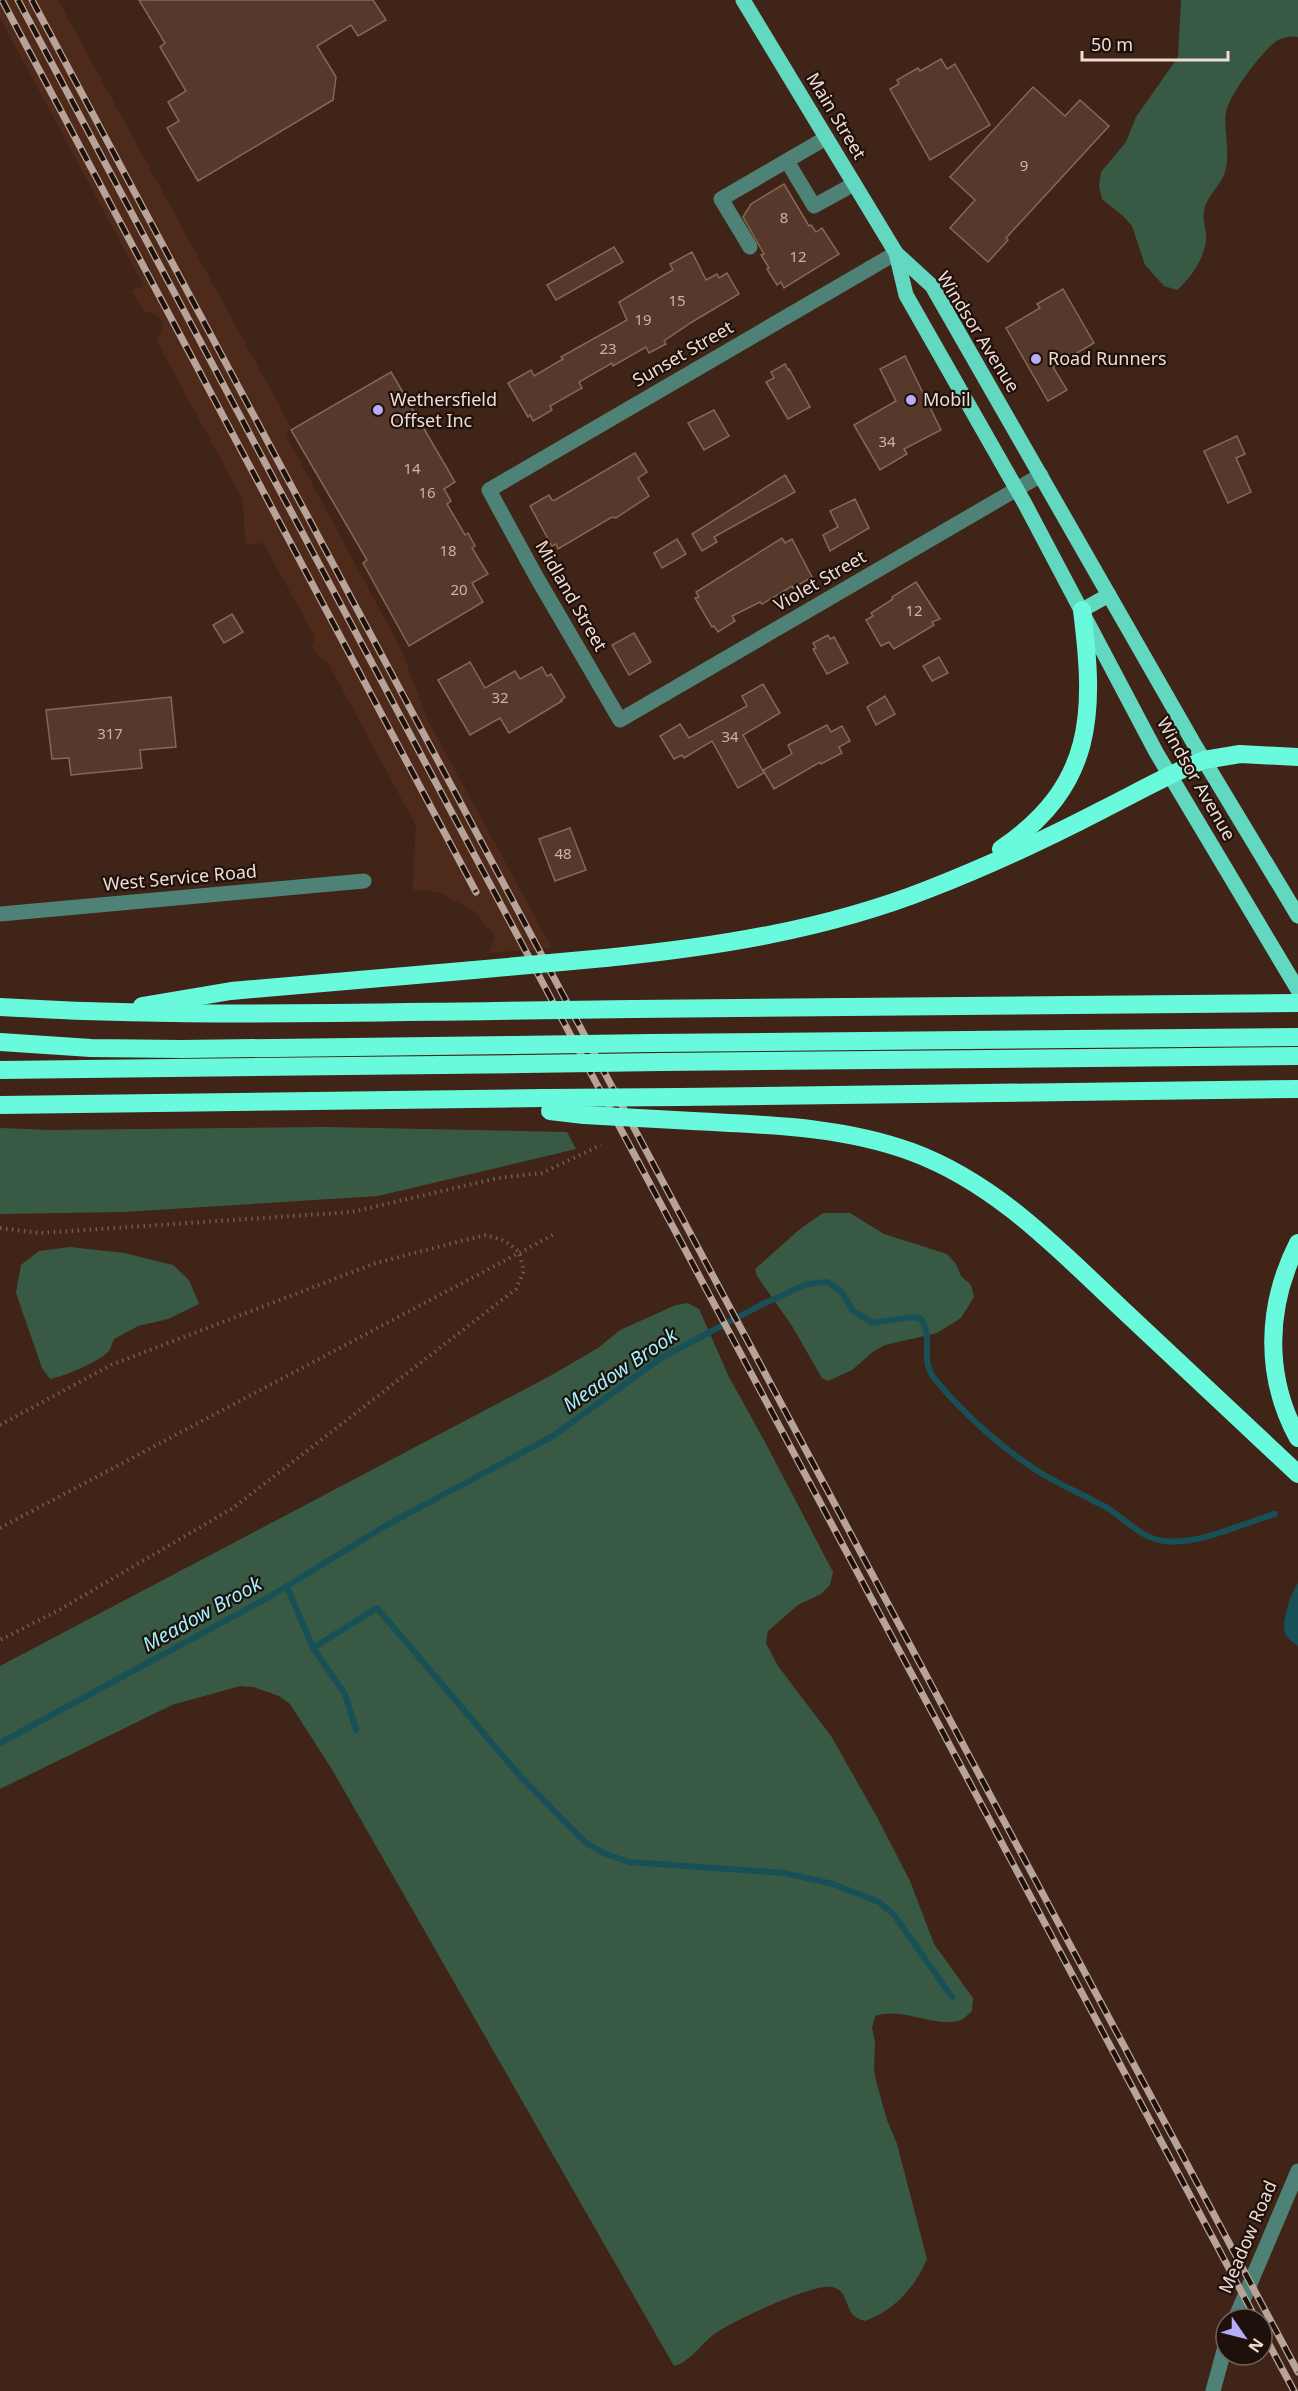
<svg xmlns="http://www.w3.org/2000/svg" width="1298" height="2391" font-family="'Noto Sans',sans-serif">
<rect width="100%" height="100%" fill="#402417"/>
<polygon fill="#4d2a19" points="0,0 58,0 291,427 286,435 401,649 429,722 552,948 489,953 495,937 474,911 438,892 412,890 416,826 327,661 318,657 312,647 315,637 263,543 245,545 243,500 157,342 163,324 157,315 144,311 131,290 144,286 0,18"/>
<g fill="#385a44">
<path d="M1181 0H1298V37C1293 36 1285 37 1280 39 1265 46 1229 95 1226 112 1223 131 1231 151 1225 172 1221 186 1205 197 1204 212 1202 221 1207 231 1206 240 1204 259 1191 278 1177 290L1164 286 1145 265 1132 226 1123 216 1102 199 1099 186 1101 172 1126 142 1136 117 1178 57Z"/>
<polygon points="325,1127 567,1132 576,1149 378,1196 123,1212 0,1214 0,1128 50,1130"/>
<polygon points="823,1213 850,1213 884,1234 947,1254 956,1264 961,1276 971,1285 974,1297 961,1318 937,1333 885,1345 874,1351 852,1370 828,1381 822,1378 792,1326 757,1276 755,1269 800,1229"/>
<path d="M70 1247 124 1253 173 1265 189 1280 199 1304 168 1319 138 1326 114 1339C112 1342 112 1346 110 1349 104 1360 63 1377 50 1379L42 1368 16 1293 21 1265 39 1251Z"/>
<path d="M688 1303 699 1309 729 1377 765 1442 833 1572 830 1585 821 1594 798 1605 768 1631 766 1643 778 1666 831 1736 877 1817 910 1881 934 1944 973 1998 972 2011C969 2013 965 2018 961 2020 937 2029 902 2006 875 2016L872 2028 875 2042 874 2068 876 2081 887 2120 897 2144 927 2259C914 2289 894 2310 865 2321 861 2320 855 2317 853 2315 845 2305 847 2290 832 2287 813 2283 730 2322 713 2335 700 2345 691 2361 674 2366L333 1771 290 1704 279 1696 253 1687 240 1686 172 1705 0 1789V1666L550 1376 598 1348 620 1330 676 1305Z"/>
</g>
<path fill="#185057" d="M1298 1583V1646C1293 1642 1287 1639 1285 1633 1281 1621 1291 1593 1298 1583Z"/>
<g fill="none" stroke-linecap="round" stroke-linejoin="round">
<g stroke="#185057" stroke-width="6">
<polyline points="287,1587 313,1648 377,1608 520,1776 585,1842 603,1853 629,1862 785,1873 833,1884 879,1902 894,1915 952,1997"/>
<polyline points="313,1648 345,1694 356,1730"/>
<path d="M0 1743 271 1596 385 1526 553 1436 661 1358 763 1304 807 1284 827 1282 841 1291 853 1311 873 1323 911 1317 920 1318C935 1336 919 1359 934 1378 962 1413 1006 1452 1044 1475 1065 1487 1088 1497 1109 1509 1126 1520 1143 1539 1164 1541 1200 1545 1240 1524 1275 1514"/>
</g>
</g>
<g fill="#56392a" stroke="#876757" stroke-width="1.5">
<polygon points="139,0 373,0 386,20 358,36 351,25 317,46 336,77 333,100 198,181 167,128 179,121 168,102 186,91 160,47 165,43"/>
<polygon points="941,59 947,69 955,64 990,125 930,160 890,89 899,84 897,80 918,68 920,71"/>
<polygon points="1033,87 1065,116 1080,100 1109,126 1006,238 1008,240 988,262 950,228 975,200 950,177"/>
<polygon points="784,184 809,226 811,225 816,232 822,228 839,254 784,288 781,282 777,285 767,269 769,268 761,255 764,254 743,217 751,204"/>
<polygon points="614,247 623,262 556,300 547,285"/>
<polygon points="692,252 706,280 717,274 719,278 727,273 739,294 692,322 664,341 666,344 649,353 646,347 613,366 612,363 579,382 582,388 550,406 552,410 542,416 533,421 530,415 528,417 508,383 531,370 534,376 563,359 561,357 627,320 619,302 664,275 673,270 670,264"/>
<polygon points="1063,289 1094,343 1053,367 1067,390 1048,401 1006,328 1040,308 1037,304"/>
<polygon points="905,356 941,430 904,449 907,454 880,470 854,425 896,401 880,369"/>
<polygon points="785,364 788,370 789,369 810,407 788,419 766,382 774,378 771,372"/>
<polygon points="391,372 455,482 444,489 451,501 447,504 465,535 468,533 475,546 472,548 488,574 472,583 483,602 409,646 363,563 367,560 291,430"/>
<polygon points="714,410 729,436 704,450 688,423"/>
<polygon points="1237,436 1245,454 1236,458 1251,492 1228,503 1204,451"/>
<polygon points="635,453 647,472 638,478 649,496 616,518 612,517 558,549 556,544 552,546 530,506 549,495 552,500 555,500"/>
<polygon points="785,475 795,492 714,537 717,542 702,551 692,534"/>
<polygon points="855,499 869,528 830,551 823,535 838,527 830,511"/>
<polygon points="782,538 785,543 792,539 812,577 793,588 792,586 762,604 760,602 732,616 735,621 718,632 714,626 712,627 695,598 699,597 696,592"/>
<polygon points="677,539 686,554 662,568 654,553"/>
<polygon points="916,582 940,619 932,622 934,625 894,649 889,642 881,646 866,620 873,616 871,613 893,599 892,597"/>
<polygon points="232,614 243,632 224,643 213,625"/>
<polygon points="634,633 651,662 629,675 612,645"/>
<polygon points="828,635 830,639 834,637 848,663 827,674 813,649 816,648 813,643"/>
<polygon points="939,657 948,673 932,681 923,666"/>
<polygon points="470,662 485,688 515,671 520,679 542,667 547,676 551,674 565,697 561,700 562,701 509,733 500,718 470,735 438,680"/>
<polygon points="763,684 780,713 743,735 764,773 738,788 712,741 684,758 682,755 674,759 660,736 680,724 689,738 747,706 742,696"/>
<polygon points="885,696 895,714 876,725 867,707"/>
<polygon points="171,697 176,747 140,750 142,768 71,775 69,758 52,759 46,710"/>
<polygon points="827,725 831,732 842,726 850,741 839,747 842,753 821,764 820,762 774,789 763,770 792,754 788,745"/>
<polygon points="570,828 586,870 555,881 539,839"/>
</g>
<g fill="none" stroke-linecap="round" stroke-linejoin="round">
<g stroke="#755c50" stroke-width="4" stroke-dasharray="1.5 4.5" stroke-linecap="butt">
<polyline points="0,1228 40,1233 352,1212 498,1178 542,1173 601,1145"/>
<polyline points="0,1425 111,1365 376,1263 457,1242 486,1235 505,1241 519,1252 524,1271 516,1289 233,1508 59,1610 0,1640"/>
<polyline points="0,1528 553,1235"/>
</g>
<g stroke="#4e8276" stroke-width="15">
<polyline points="787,161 814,206 854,184"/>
<polyline points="750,247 721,199 826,138"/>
<polyline points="896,253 489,490 537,578 620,720 1041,475"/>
<polyline points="0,914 364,881"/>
<polyline points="1235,2319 1298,2171"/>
<polyline points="1213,2391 1226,2343"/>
</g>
<g stroke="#63d8c0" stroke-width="15">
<polyline points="743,0 896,253 932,286 1193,742 1298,916"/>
<polyline points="896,253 906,295 1025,504 1156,752 1298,990"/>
<polyline points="1082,610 1109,595"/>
</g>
<g stroke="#69fadd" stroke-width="18">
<path d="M1001 849C1095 785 1095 713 1082 610"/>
<path d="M605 958C715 947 825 930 929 889 988 866 1046 839 1102 810 1136 793 1169 774 1204 760L1240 754 1298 757"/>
<polyline points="142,1006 231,991 474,970"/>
<path d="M0 1007C165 1017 330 1013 496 1011"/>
<polyline points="633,1009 1298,1003"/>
<polyline points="0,1042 91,1048 182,1049 514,1045"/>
<polyline points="651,1043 1298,1037"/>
<polyline points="661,1062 1298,1056"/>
<polyline points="0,1070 524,1064"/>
<polyline points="680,1097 1298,1089"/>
<polyline points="0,1105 543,1098"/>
<path d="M693 1121C767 1125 841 1126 912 1152 996 1183 1058 1249 1122 1309 1181 1364 1239 1419 1298 1474"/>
<path d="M1298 1243C1266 1306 1264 1376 1298 1438"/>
</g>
<defs>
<g id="rail">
<polyline points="2,0 476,892"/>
<polyline points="18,0 1256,2319"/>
<polyline points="32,0 1298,2372"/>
<polyline points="1262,2331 1294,2391"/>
</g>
</defs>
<use href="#rail" stroke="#b9a399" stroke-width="7"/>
<use href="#rail" stroke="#1e110b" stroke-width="4.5" stroke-dasharray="14" stroke-linecap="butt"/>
<g stroke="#69fadd" stroke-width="18">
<polyline points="474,970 605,958"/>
<polyline points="496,1011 633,1009"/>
<polyline points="514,1045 651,1043"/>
<polyline points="524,1064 661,1062"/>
<polyline points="543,1098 680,1097"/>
<polyline points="550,1111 584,1115 693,1121"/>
</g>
</g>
<g fill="#b6acf8" stroke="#1e110b" stroke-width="2">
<circle cx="1036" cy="359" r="6"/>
<circle cx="911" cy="400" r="6"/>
<circle cx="378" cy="410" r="6"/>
</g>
<g text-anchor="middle" stroke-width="4.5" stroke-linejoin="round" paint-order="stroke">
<g font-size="15" fill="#cab3aa">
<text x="1024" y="171">9</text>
<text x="784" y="223">8</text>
<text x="798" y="262">12</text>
<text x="677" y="306">15</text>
<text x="643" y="325">19</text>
<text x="608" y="354">23</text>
<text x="887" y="447">34</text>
<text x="412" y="474">14</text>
<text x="427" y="498">16</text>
<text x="448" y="556">18</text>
<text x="459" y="595">20</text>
<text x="914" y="616">12</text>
<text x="500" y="703">32</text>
<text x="110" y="739">317</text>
<text x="730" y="742">34</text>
<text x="563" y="859">48</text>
</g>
<g font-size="18" fill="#f0dcd4" stroke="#1e110b">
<text transform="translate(836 116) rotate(59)" y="6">Main Street</text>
<text transform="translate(978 332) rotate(58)" y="6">Windsor Avenue</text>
<text transform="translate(683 354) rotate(-30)" y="6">Sunset Street</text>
<text transform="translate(820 581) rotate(-30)" y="6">Violet Street</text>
<text transform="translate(571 596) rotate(60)" y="6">Midland Street</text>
<text transform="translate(1196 779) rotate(60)" y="6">Windsor Avenue</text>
<text transform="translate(180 878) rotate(-5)" y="6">West Service Road</text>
<text transform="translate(1248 2237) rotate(-67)" y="6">Meadow Road</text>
</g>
<g font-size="18" fill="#f0dcd4" stroke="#1e110b" text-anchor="start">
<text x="1048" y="365">Road Runners</text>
<text x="390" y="406">Wethersfield<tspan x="390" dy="21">Offset Inc</tspan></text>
<text x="923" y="406">Mobil</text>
</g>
<g font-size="20" font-style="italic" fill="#9ef1fd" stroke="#1e110b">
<text transform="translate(620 1370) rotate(-34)" y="7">Meadow Brook</text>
<text transform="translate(202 1614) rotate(-29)" y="7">Meadow Brook</text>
</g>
</g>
<g transform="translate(1244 2337) rotate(125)"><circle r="28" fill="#1e110b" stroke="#72625b" stroke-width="1.5"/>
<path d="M0-4.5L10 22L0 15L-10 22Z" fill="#b6acf8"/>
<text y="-9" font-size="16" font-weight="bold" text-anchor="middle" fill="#f0dcd4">N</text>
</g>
<path d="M1082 51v9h146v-9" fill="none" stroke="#f0dcd4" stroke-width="3"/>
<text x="1091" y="51" font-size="18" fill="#f0dcd4" stroke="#1e110b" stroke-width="4.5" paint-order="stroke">50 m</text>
</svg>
